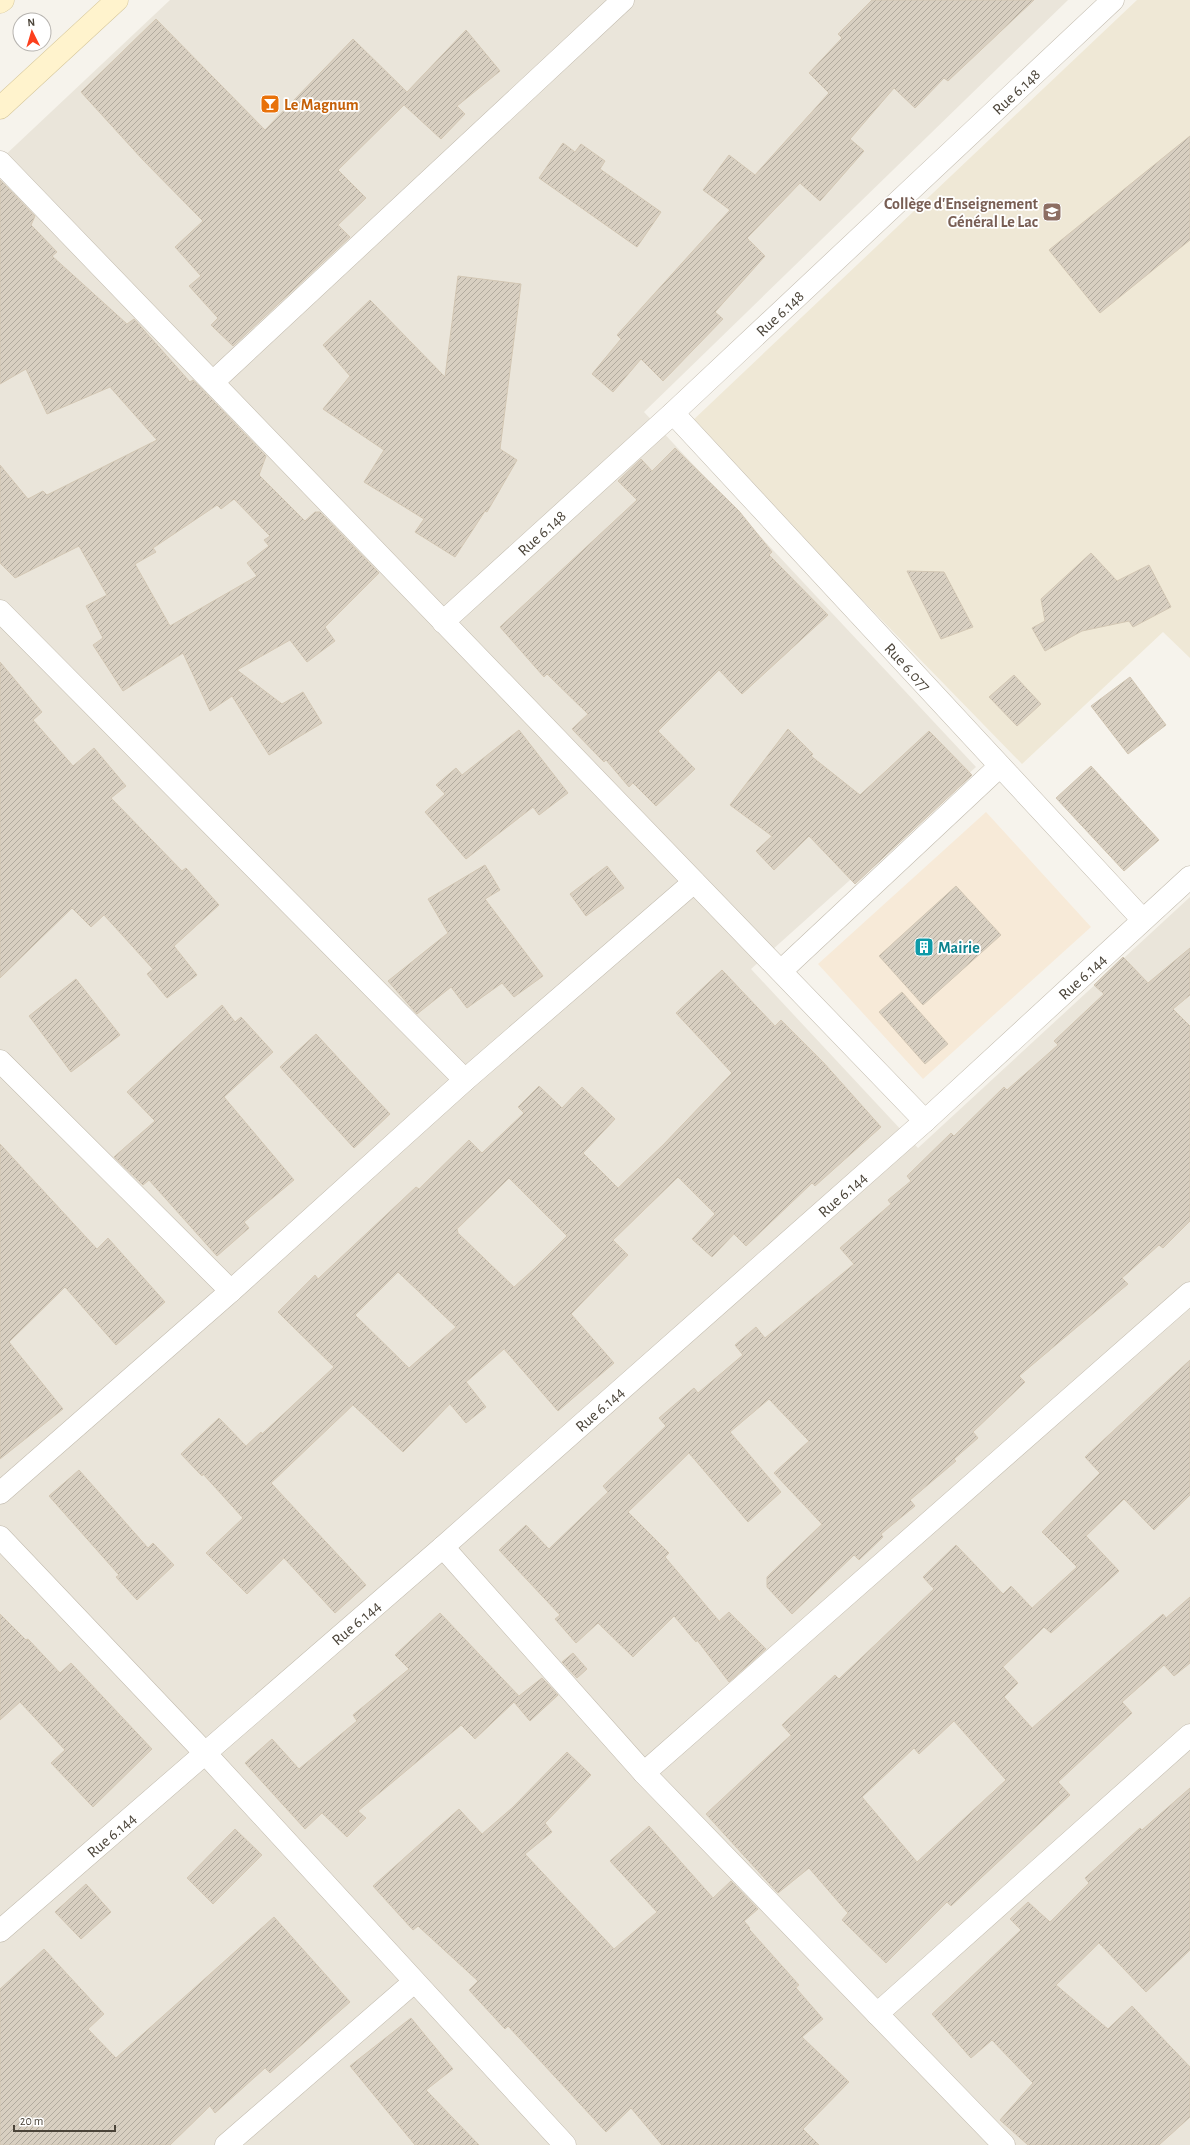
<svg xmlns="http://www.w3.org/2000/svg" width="1190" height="2145" font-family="'Alegreya Sans',sans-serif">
<defs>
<pattern id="building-hatch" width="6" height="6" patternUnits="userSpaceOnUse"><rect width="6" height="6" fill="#d8cfc1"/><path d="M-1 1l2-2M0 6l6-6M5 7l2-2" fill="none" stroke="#b1aa9e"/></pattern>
</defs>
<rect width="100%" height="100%" fill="#f6f3ec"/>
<polygon fill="#eae5da" points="170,0 1068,0 644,412 976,767 751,969 918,1148 1190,897 1190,2145 0,2145 0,160"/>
<polygon fill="#f7ead8" points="986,812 1091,927 923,1079 818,964"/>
<polygon fill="#efe8d6" points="1137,0 1190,0 1190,658 1163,632 1022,764 690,423"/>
<g fill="url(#building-hatch)" stroke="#d3c7b4" fill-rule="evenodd">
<polygon points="872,0 1034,0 948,81 944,78 915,108 894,88 850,139 864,151 820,201 800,183 747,238 765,256 715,312 723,319 663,381 641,359 613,392 592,374 621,339 617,335 730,210 703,190 729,155 755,175 829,93 809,73 842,38 838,34"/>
<polygon points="156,19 265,130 353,39 407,92 466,30 500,71 457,106 465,114 441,139 404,105 338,170 366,198 338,225 350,237 233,346 211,325 218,318 189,286 201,276 175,247 203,221 143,160 81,92"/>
<polygon points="1190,136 1190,240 1100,313 1049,250"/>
<polygon points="563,143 575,152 581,144 605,161 600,169 661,212 637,247 539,178"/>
<path d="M0 180 35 216 31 225 57 252 52 256 127 324 134 319 190 382 193 380 266 456 259 475 305 521 315 512H320L379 573 325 627 335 641 307 662 290 640 237 670 282 704 303 692 322 723 269 755 232 696 210 711 183 653 123 691 93 645 103 638 86 606 107 595 79 546 15 578 0 563V465L28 499 43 491 47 495 157 440 110 387 47 414 26 369 0 384ZM234 499 270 536 264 540 269 546 247 563 257 576 170 626 135 564 156 552 153 548 217 505 221 509Z"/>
<polygon points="458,276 521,284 500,449 517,460 487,512 485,511 455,557 415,532 424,519 364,482 384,450 323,409 350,376 323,345 370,300 445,377"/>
<polygon points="675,448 739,511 772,552 769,555 828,615 742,694 719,670 658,731 695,769 656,806 633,783 629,787 606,760 604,762 572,729 588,714 547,674 544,677 500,627 637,500 618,481 641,459 652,471"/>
<polygon points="1091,553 1117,581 1149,565 1171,607 1133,627 1129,621 1082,631 1045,651 1032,628 1045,621 1041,599"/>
<polygon points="907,571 944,572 973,627 941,639"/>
<polygon points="0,662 42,712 33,720 73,766 94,748 126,786 111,798 182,871 186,868 219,905 174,946 197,975 167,998 147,974 153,969 104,915 91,927 72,908 0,978"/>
<polygon points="1014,675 1041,704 1017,726 989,697"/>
<polygon points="1130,677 1166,725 1128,754 1091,706"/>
<polygon points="788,729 813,754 811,756 860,795 929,731 972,775 855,884 809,836 774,870 756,851 772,836 730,805"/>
<polygon points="519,730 568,793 539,815 533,807 466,859 425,812 445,794 436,785 456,768 462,775"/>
<polygon points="1091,766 1159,840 1124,871 1056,798"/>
<polygon points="485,865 500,890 485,899 543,976 514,997 502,983 467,1008 451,987 417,1014 388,981 448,933 428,899"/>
<polygon points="607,866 624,888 586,916 570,894"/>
<polygon points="956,886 1001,935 923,1005 879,956"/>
<polygon points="1190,948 1190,995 1173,1009 1190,1026 1190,1221 1163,1248 1159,1245 1122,1278 1128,1284 1019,1376 1025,1382 973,1432 978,1438 954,1459 956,1461 910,1500 915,1506 881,1534 883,1537 859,1560 854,1555 792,1614 767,1587 767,1577 822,1524 774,1473 809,1441 769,1399 730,1432 781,1492 748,1522 689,1453 628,1512 669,1553 665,1557 719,1621 729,1612 766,1649 729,1682 697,1640 696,1642 674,1616 633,1657 598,1623 576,1643 555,1619 560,1615 499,1550 526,1525 549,1549 608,1492 603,1486 666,1426 659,1418 694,1388 698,1393 743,1355 735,1345 756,1327 765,1338 854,1264 840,1248 891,1204 888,1200 911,1181 907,1176 951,1133 954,1136 1004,1087 1007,1090 1058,1045 1054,1041 1104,994 1094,985 1123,957 1148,983"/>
<path d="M722 970 775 1026 781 1020 823 1062 881 1127 815 1186 812 1183 746 1246 734 1234 712 1257 692 1239 715 1214 678 1177 613 1240 628 1255 571 1314 614 1363 558 1411 504 1349 466 1382 486 1407 466 1423 450 1404 403 1452 353 1405 271 1483 366 1585 335 1613 284 1558 247 1594 206 1553 243 1518 203 1474 202 1476 181 1454 219 1418 246 1446 261 1432 262 1434 334 1367 278 1312 315 1275 318 1279 416 1187 419 1189 469 1140 482 1153 524 1113 518 1107 539 1086 562 1108 582 1087 615 1119 583 1153 618 1188 663 1145 732 1073 676 1013ZM509 1178 567 1236 534 1269 514 1287 458 1233 457 1229ZM398 1272 456 1327 409 1368 355 1315Z"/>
<polygon points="76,979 120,1035 71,1072 29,1016"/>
<polygon points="902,992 948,1044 925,1064 879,1012"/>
<polygon points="222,1005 235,1022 241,1017 273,1052 224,1097 294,1180 244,1222 249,1228 217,1256 149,1180 143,1185 114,1157 155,1121 127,1092"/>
<polygon points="316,1034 390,1114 354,1148 280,1067"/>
<polygon points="0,1144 97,1249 108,1238 165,1302 116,1345 65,1287 9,1342 63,1409 0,1459"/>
<path d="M1190 1360V1495L1154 1530 1124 1499 1086 1536 1119 1571 1051 1633 1044 1627 1003 1667 1018 1683 1004 1697 1032 1728 1163 1614 1166 1618 1190 1597V1663L1174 1676 1164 1665 1122 1702 1132 1713 1058 1782 1070 1795 951 1906 947 1902 886 1963 842 1920 848 1913 809 1868 778 1893 706 1814 791 1735 782 1725 835 1675 839 1679 934 1589 923 1577 956 1545 1003 1594 1011 1586 1032 1608 1077 1567 1042 1532 1100 1473 1085 1457ZM954 1721 1006 1780 917 1862 862 1797 914 1748 919 1754Z"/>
<polygon points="79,1470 148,1548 153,1543 174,1565 137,1600 116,1577 119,1575 49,1496"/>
<polygon points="440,1613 519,1696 542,1678 558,1695 530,1721 514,1702 475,1739 461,1725 358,1811 366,1818 347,1837 322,1813 305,1829 245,1763 272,1739 299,1769 357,1721 353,1715 409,1669 395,1655"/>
<polygon points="0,1614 26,1640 28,1639 60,1673 71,1663 152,1749 93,1807 51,1763 65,1750 20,1702 0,1720"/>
<polygon points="573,1653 587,1669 577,1678 562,1662"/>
<polygon points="567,1752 591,1775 545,1823 552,1832 525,1854 614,1949 657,1912 610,1861 649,1826 713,1898 731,1881 758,1909 744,1921 750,1928 749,1929 799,1985 796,1988 823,2019 802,2037 849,2082 803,2129 819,2145 662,2145 631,2108 606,2132 508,2026 505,2029 469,1990 478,1981 418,1926 413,1930 373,1886 459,1809 482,1834 512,1808"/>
<polygon points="1190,1788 1190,1950 1146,1992 1099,1943 1056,1985 1108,2029 1132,2006 1190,2067 1190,2117 1159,2145 1028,2145 1000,2120 1033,2083 992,2040 971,2058 932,2014 1021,1930 1010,1919 1028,1902 1050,1922 1089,1883 1085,1878 1140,1828 1142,1830"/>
<polygon points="235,1829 262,1855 213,1904 187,1878"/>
<polygon points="86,1884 111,1912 81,1939 55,1912"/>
<polygon points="274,1917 350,2002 270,2073 265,2068 215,2113 210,2106 170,2145 0,2145 0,1989 44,1949 104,2014 88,2029 116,2058"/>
<polygon points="411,2018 453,2069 426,2090 479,2145 415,2145 350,2066"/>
</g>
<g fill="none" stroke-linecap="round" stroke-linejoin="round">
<defs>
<g id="street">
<polyline points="0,162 925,1121"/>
<polyline points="213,382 623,0"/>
<path id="s1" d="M673 413 1143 920"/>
<polyline points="0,611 465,1080"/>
<path id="s2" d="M443 622 673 413 1113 0"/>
<polyline points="781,971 1000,766"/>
<polyline points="0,1061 231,1291"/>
<polyline points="0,1493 231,1291 465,1080 694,882"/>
<polyline points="0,1537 205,1753 565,2145"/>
<polyline points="443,1547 644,1773 1004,2145"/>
<polyline points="644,1773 1190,1293"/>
<path id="s3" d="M0 1931 443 1547 925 1121 1190 877"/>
<polyline points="877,2014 1190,1735"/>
<polyline points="226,2145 414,1982"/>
</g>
<g id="secondary">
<polyline points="0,2 3,0"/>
<polyline points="0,108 117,0"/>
</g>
</defs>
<use href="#street" stroke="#c2bbae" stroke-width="23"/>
<use href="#secondary" stroke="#d6c79b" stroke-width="23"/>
<use href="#street" stroke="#fff" stroke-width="22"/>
<use href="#secondary" stroke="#fff3cd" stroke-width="22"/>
</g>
<defs>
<symbol id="bar-square" viewBox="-11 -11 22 22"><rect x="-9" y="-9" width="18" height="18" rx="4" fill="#e8710a" stroke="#fff"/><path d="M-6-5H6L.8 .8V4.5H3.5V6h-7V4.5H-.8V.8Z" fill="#fff"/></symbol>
<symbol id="university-square" viewBox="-11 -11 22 22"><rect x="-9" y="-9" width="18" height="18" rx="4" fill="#8d6e63" stroke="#fff"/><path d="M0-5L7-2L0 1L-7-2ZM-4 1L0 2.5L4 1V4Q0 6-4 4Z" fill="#fff"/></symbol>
<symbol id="building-square" viewBox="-11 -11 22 22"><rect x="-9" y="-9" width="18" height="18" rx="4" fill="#0f9aa8" stroke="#fff"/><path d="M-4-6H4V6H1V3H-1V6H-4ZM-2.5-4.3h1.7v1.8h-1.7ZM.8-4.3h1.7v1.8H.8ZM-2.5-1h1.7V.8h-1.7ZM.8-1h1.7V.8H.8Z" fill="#fff"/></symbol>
</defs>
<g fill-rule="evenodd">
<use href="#bar-square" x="259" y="93" width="22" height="22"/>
<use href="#university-square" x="1041" y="201" width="22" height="22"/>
<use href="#building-square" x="913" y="936" width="22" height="22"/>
</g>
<g text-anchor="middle" stroke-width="3.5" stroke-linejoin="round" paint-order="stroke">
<g font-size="16" fill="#4b4439" stroke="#fff">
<text dy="6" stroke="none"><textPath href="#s2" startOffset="781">Rue 6.148</textPath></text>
<text dy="6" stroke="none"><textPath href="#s2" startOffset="457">Rue 6.148</textPath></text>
<text dy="6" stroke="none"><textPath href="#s2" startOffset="133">Rue 6.148</textPath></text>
<text dy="6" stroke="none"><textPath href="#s1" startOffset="346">Rue 6.077</textPath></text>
<text dy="6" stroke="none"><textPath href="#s3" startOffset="1443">Rue 6.144</textPath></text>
<text dy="6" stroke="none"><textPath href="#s3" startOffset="1119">Rue 6.144</textPath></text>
<text dy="6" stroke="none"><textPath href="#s3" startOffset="795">Rue 6.144</textPath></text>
<text dy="6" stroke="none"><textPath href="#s3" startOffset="471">Rue 6.144</textPath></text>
<text dy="6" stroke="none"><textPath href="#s3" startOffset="147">Rue 6.144</textPath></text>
</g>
<g font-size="16" font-weight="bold" fill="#c56008" stroke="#fff" text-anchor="start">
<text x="284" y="110">Le Magnum</text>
</g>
<g font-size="16" font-weight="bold" fill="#785e54" stroke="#fff" text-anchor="end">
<text x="1038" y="209">Collège d'Enseignement<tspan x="1038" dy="18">Général Le Lac</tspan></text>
</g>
<g font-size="16" font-weight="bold" fill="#0d838f" stroke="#fff" text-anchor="start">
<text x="938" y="953">Mairie</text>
</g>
</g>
<g transform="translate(32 32) rotate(355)"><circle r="19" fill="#ffffff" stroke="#b7b4b0"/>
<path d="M0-3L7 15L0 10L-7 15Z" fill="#fc3f1d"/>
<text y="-6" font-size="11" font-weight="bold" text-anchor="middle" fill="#4b4439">N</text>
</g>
<path d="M14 2125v6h101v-6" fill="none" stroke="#4b4439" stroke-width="2"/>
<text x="20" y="2125" font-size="12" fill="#4b4439" stroke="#ffffff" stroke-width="3" paint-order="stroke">20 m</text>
</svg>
